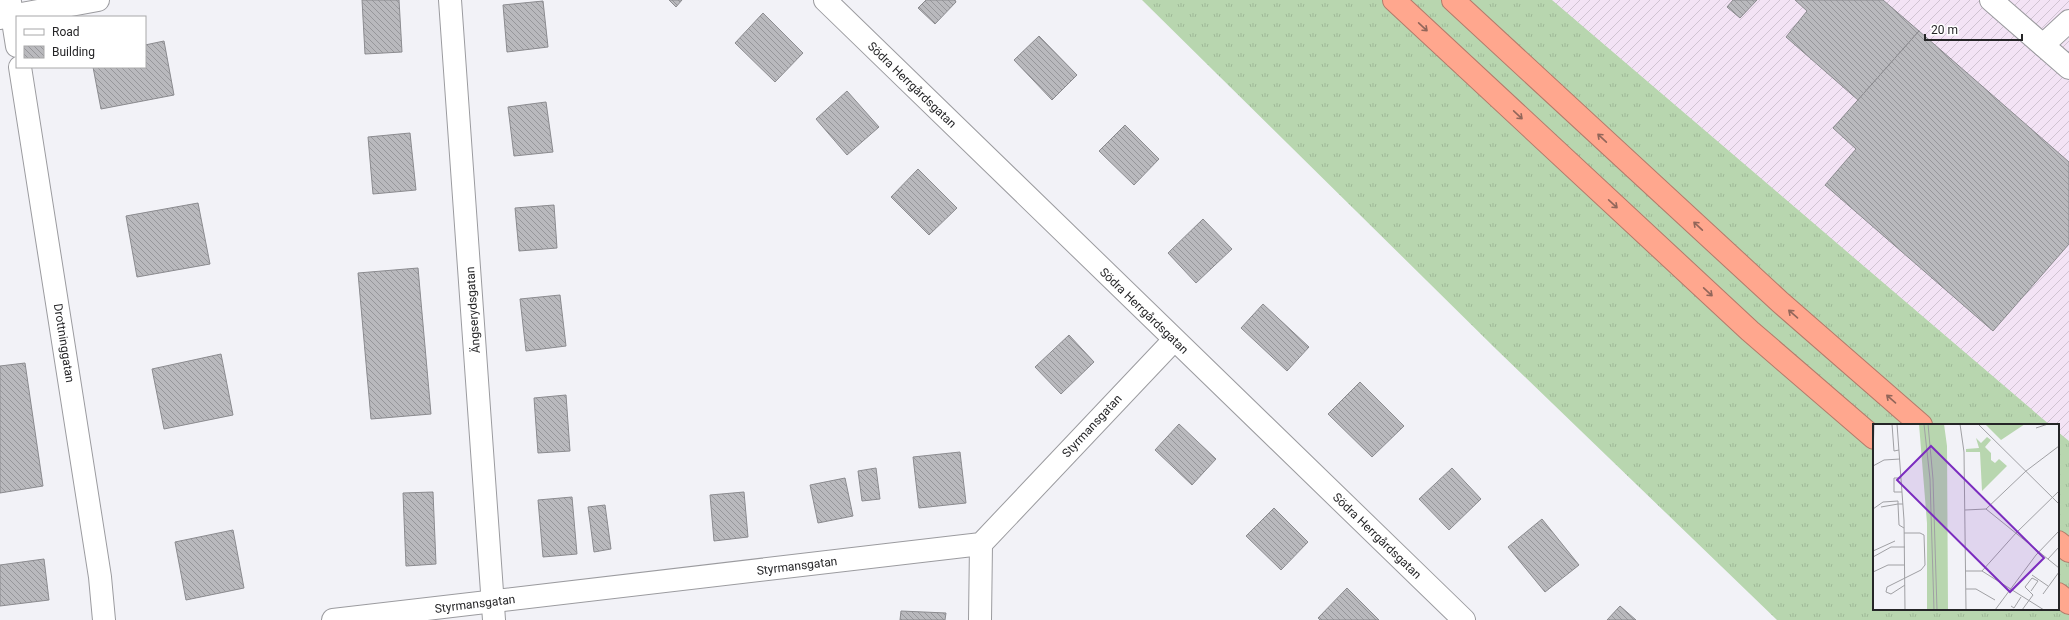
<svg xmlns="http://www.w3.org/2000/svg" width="2069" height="620" font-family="Roboto,sans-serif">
<defs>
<pattern id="industrial-furrows" width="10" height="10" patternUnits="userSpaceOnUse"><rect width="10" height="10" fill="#f3e3f5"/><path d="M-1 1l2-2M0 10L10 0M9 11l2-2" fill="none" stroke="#d0c3d2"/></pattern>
<pattern id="grass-tufts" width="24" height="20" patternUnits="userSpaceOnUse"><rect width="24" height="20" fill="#b8d6af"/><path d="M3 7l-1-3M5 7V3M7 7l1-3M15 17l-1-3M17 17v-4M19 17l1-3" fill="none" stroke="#9eb897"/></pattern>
<pattern id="building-back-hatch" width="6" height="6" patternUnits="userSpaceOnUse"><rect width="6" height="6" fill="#b9b9bd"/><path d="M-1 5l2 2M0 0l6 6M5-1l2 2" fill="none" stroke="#96969a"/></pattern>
</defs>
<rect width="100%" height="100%" fill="#f2f2f7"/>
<polygon fill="url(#industrial-furrows)" points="1543,0 2069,0 2069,458 2058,449 2058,425 2028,425"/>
<polygon fill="url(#grass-tufts)" points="1142,0 1552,0 2050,425 1874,425 1874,609 2058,609 2058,432 2069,441 2069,620 1777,620 1497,350"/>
<g fill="url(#building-back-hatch)" stroke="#8b8b8f">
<polygon points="362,0 399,0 402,52 365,54"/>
<polygon points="669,0 682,0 676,7"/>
<polygon points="926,0 955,0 956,2 935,24 918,8"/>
<polygon points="1733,0 1757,0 1740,18 1727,7"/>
<polygon points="1795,0 1883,0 1919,31 1858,100 1786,37 1807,11"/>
<polygon points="543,1 548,47 507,52 503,5"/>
<polygon points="763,13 803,53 775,82 735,43"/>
<polygon points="1919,31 2069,162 2069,244 1993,331 1825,185 1856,149 1833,128"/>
<polygon points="1039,36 1077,75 1052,100 1014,60"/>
<polygon points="164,41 174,95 101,109 93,67 145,67 145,45"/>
<polygon points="847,91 879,127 847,155 816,119"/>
<polygon points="546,102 553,152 514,156 508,107"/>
<polygon points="1125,125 1159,159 1134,185 1099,151"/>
<polygon points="410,133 416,190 373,194 368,137"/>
<polygon points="918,169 957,208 929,235 891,197"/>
<polygon points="198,203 210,264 137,277 126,216"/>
<polygon points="554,205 557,248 519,251 515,208"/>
<polygon points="1203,219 1232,249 1196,283 1168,253"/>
<polygon points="418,268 431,414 371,419 358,273"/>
<polygon points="560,295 566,346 526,351 520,299"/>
<polygon points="1263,304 1309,347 1287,371 1241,328"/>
<polygon points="1069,335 1094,362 1061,394 1035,367"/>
<polygon points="221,354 233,415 164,429 152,369"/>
<polygon points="25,363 43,486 0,493 0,366"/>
<polygon points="1360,382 1404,426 1372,457 1328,414"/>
<polygon points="566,395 570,451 538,453 534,398"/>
<polygon points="1179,424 1216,459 1192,485 1155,450"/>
<polygon points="960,452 966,503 919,508 913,457"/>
<polygon points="876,468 880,499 862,501 858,471"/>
<polygon points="1452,468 1481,499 1449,530 1419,499"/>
<polygon points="845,478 853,516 818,523 810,485"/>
<polygon points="433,492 436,564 406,566 403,493"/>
<polygon points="744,492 748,537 714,541 710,495"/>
<polygon points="572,497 577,554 543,557 538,500"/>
<polygon points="605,505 611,549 594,552 588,507"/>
<polygon points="1274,508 1308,542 1281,570 1246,536"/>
<polygon points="1542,519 1579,565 1545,592 1508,547"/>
<polygon points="233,530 244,588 186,600 175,542"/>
<polygon points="44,559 49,600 0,606 0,565"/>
<polygon points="1347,588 1379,620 1320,620 1318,618"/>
<polygon points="1620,606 1636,620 1607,620"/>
<polygon points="901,611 946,613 945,620 900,620"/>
</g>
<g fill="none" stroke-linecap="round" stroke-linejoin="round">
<defs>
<g id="minor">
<polyline points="450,0 494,620"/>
<polyline points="825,0 1464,620"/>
<polyline points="1991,0 2069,68"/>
<polyline points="10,2 17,46"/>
<polyline points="0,18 98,0"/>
<polyline points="2043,45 2069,21"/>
<polyline points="20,67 100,577 104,620"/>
<polyline points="333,620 981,544 1174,340"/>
<polyline points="980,620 981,544"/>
</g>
<g id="highway">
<polyline points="1394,0 1750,331 1874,438"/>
<polyline points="1453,0 1780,302 1921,425"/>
<polyline points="2058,542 2069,551"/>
<polyline points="2058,594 2069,603"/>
</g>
</defs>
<use href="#minor" stroke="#9b9b9f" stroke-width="24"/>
<use href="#highway" stroke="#b37a6a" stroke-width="24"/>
<use href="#minor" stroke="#fff" stroke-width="22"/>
<use href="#highway" stroke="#ffa78e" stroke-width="22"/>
</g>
<defs><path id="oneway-shaft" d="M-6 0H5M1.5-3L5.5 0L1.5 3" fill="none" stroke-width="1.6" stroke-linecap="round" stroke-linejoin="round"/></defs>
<g stroke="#92665a">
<use href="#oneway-shaft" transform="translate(1423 27) rotate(43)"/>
<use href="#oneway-shaft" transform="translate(1518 115) rotate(43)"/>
<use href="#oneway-shaft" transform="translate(1602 138) rotate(-137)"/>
<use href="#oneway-shaft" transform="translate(1613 204) rotate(43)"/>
<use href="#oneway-shaft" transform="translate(1698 226) rotate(-137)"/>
<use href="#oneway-shaft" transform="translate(1708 292) rotate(43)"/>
<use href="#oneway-shaft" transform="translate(1793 314) rotate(-139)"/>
<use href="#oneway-shaft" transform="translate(1891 399) rotate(-139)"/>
</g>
<g text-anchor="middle" stroke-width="3.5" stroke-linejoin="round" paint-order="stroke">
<g font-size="12" fill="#252527" stroke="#fff">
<text transform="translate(912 85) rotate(44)" y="4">Södra Herrgårdsgatan</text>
<text transform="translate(473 310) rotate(-94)" y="4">Ängserydsgatan</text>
<text transform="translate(1144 311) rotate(44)" y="4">Södra Herrgårdsgatan</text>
<text transform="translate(64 343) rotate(81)" y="4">Drottninggatan</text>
<text transform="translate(1092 426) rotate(-47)" y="4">Styrmansgatan</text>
<text transform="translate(1377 536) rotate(44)" y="4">Södra Herrgårdsgatan</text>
<text transform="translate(797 566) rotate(-7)" y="4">Styrmansgatan</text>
<text transform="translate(475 604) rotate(-7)" y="4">Styrmansgatan</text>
</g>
</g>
<g transform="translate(1873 424)">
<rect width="186" height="186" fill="#f2f2f7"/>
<path d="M46 0H71L74 22 75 186H54V99ZM114 13 118 16 112 23 118 29V36L122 39 126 35 134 42 109 67 107 28H93V25L106 24 103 14 108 19Z" fill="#b8d6af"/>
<path d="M112 0H152L128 16Z" fill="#b8d6af"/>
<path d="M128 0H151L134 10Z" fill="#b8d6af"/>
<path fill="none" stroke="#a0a0a4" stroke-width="1" d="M19 0 21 27 26 26M24 0 31 96 32 186M51 0 57 55 61 186M55 0 60 55 64 186M87 0 91 28 93 186M105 0 186 80M163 4 175 0M0 32 1 0M0 42 11 36 27 35M153 47 186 22M28 54H21V68H29M30 80H25L26 101 31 104M0 85 10 78 25 77V80L8 83M113 85 153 47M92 86 113 85 186 144M31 109H47L51 111 52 141 48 146 14 163 13 168 18 170 32 161M0 127 22 117M0 133 18 123H32M175 135 186 123M92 147H109L171 186M109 147 143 109 186 67M0 148 15 141H32M159 151 175 162M93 165H103L122 176M170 170 186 148M138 182 141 184 148 173M122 186 163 131 186 107M149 186 160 171 152 163 159 154 165 157 158 167"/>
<path fill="#7b2cbf" fill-opacity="0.15" stroke="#7b2cbf" stroke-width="2" d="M58 22 171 134 137 168 24 56Z"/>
<rect width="186" height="186" fill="none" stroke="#252527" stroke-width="2"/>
</g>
<rect x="16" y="16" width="130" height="52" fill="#ffffff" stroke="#a8a8a9"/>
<rect x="24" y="29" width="20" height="6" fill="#ffffff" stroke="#a8a8a9"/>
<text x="52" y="36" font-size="12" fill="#252527">Road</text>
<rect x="24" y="46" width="20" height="12" fill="url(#building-back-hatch)" stroke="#a8a8a9"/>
<text x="52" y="56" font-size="12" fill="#252527">Building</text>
<path d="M1925 34v6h97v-6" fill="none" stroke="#252527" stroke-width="2"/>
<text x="1931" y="34" font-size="12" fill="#252527" stroke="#ffffff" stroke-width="3" paint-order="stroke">20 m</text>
</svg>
